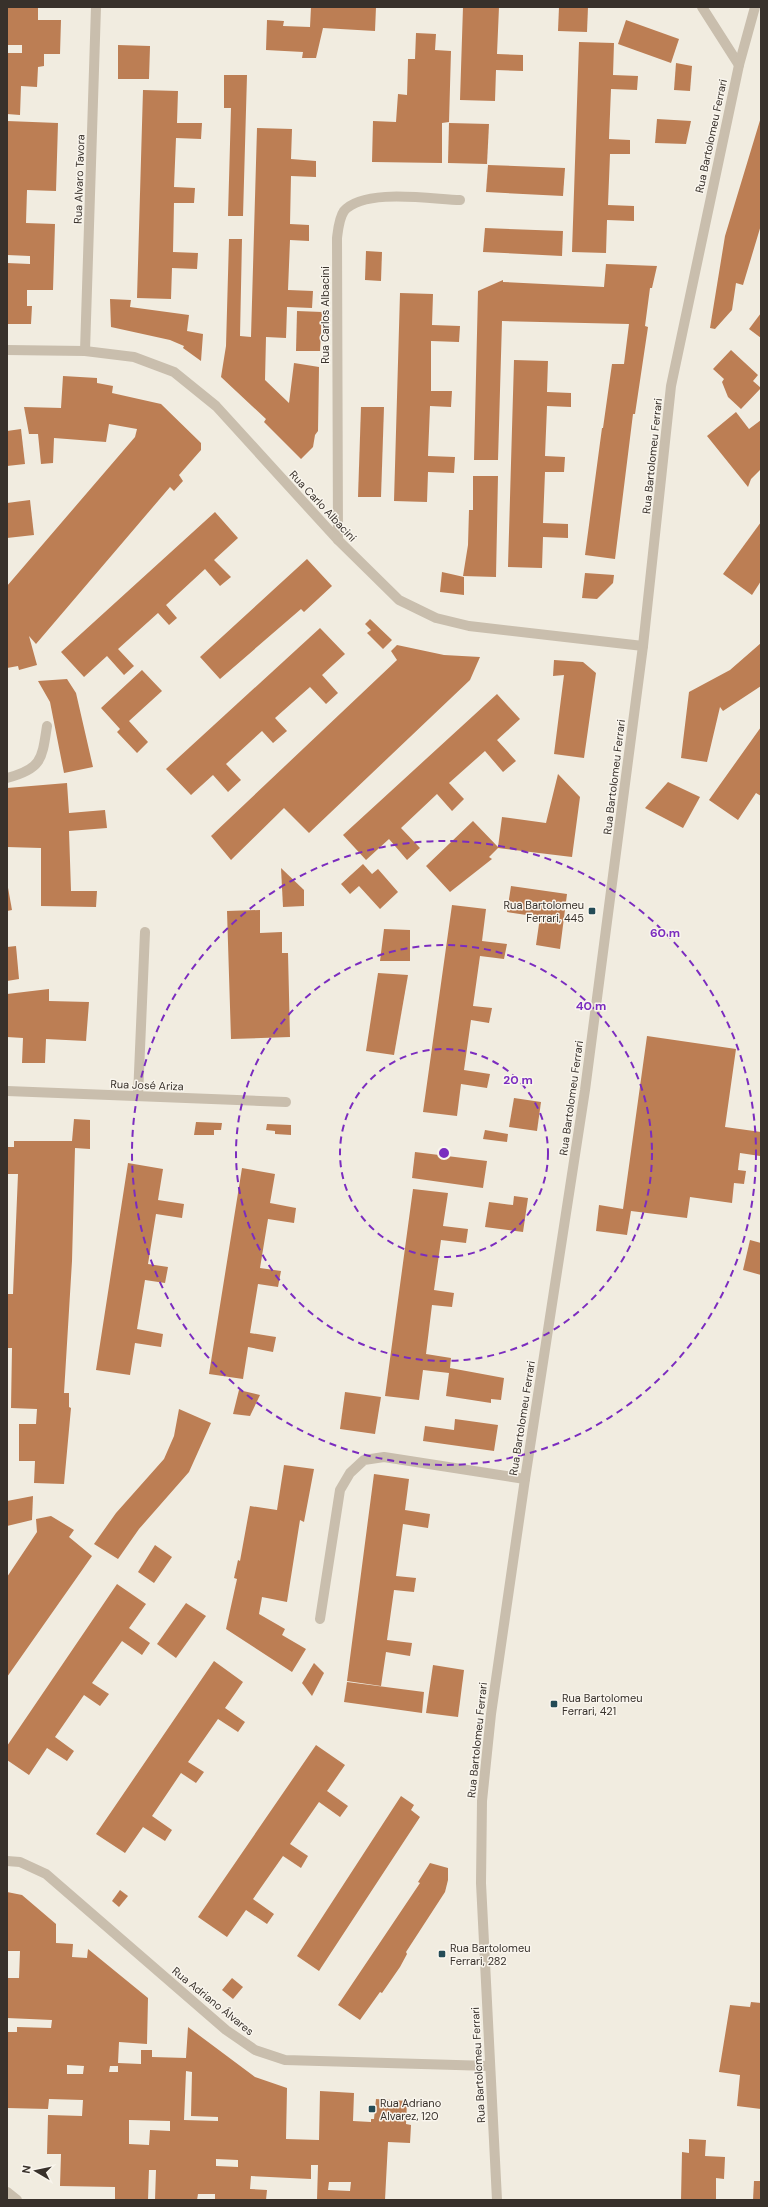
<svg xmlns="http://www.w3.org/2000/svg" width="768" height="2207" font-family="'DM Sans',sans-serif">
<rect width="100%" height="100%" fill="#f1ece0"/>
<g fill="#bc7e54" fill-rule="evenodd">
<polygon points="7,7 38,7 38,20 61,20 60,54 44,54 44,66 38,67 37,87 21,86 20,115 7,114 7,53 22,53 22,45 7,45"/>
<polygon points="311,7 376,7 375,31 323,28 316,58 302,58 303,52 266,50 267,20 284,21 283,26 310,27"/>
<polygon points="463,7 499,7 497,54 523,55 523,71 496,70 495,101 460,100"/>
<polygon points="559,7 588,7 587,32 558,31"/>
<polygon points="626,20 679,39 671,63 618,44"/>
<polygon points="416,33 436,34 435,50 451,51 449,122 442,123 442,163 372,162 373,121 396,122 398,94 407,95 408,59 415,59"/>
<polygon points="579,42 614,43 613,75 638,76 637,90 611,89 609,139 630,140 630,154 610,154 608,205 634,206 634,221 607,220 606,253 572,252"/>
<polygon points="118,45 150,46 149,79 118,79"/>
<polygon points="676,63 692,66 690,91 674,90"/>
<polygon points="224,75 247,75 243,216 228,216 231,108 224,108"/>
<polygon points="143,90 178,91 177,123 202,123 201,139 176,138 174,187 195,188 194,203 174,203 173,252 198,253 197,269 172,268 171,299 137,298"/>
<polygon points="761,117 761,225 743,285 736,283 732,310 715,329 710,328 725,236"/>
<polygon points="657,119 691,121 686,144 655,143"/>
<polygon points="7,121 58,123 56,191 27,190 26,223 55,224 53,290 27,290 27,306 32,306 31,324 7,324 7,263 30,264 30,256 7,255"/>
<polygon points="449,123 489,124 487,164 448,163"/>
<polygon points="257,128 292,129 291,159 316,161 316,177 291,176 290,224 309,225 309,241 290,240 288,290 313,291 312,308 287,307 286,338 266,337 265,380 289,403 294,363 319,367 318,431 315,435 313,447 301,459 264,422 266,419 221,377 226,346 229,239 242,239 240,336 251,337"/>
<polygon points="488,165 565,168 563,196 486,192"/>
<polygon points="485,228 563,231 562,256 483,252"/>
<polygon points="366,251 382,252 381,281 365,280"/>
<polygon points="606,264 657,266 652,288 650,288 645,326 648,327 635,414 633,414 615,559 585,555 602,428 603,428 612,364 624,364 629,324 502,321 498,460 474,460 478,291 503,280 503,282 604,287"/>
<polygon points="400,293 433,294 432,325 460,326 459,342 431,341 431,391 452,391 451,407 430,406 428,456 455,457 454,473 428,472 427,502 394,501"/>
<polygon points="110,299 131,300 130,307 189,315 187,331 203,334 201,361 183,348 184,346 170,340 111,327"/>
<polygon points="297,311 322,312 320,351 296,351"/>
<polygon points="761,313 761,338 749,329"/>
<polygon points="731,350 758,375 753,381 761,388 741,409 728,397 722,382 724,379 713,369"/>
<polygon points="514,360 548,361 547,392 571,393 571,407 547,406 545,456 565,457 564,472 545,472 543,523 568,524 568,538 543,537 542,568 508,567"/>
<polygon points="63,376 97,378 97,383 113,386 112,393 161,404 201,443 201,450 179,475 183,481 174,491 170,487 36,644 29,636 37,665 19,670 18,666 7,668 7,586 135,437 137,429 109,424 106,442 54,438 53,463 41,464 38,434 29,434 24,407 61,408"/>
<polygon points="361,407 384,407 381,497 358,497"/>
<polygon points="736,412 749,429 761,420 761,469 751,479 748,487 707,436"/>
<polygon points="21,429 25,464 7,466 7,431"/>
<polygon points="473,476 498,476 496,577 463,576 468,545 469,510 473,510"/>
<polygon points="30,500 34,535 7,538 7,503"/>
<polygon points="215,512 238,538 214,560 231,577 220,586 205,569 166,605 177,618 169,625 158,613 118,649 134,666 124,675 107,656 84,677 61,652"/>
<polygon points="761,522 761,581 752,595 723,574"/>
<polygon points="307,559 332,586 304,612 301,609 220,679 200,657"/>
<polygon points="442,572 464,577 464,595 440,592"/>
<polygon points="585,573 614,575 613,583 597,599 582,598"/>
<polygon points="370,619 392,640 383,649 367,633 371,630 365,624"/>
<polygon points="320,628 345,654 322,675 338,693 326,704 310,687 275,718 287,731 273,743 262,731 226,764 241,780 228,792 213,775 191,795 166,769"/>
<polygon points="761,643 761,686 723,711 720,707 707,762 681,758 689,692 730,670"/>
<polygon points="397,645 444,655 480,657 470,680 309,833 284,808 231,860 211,836 397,660 391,651"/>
<polygon points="554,660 583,662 596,673 584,758 554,754 564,675 553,676"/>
<polygon points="142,670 162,691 129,721 148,742 137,753 117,732 120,729 101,708"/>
<polygon points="67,679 76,693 93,767 64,773 50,702 38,681"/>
<polygon points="497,694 520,719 497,740 516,761 503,772 485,751 449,783 464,799 452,811 437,794 401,828 420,848 407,860 389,839 366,860 343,835"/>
<polygon points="761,727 761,796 756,793 738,820 709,800"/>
<polygon points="558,774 580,797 572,857 498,848 489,857 492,859 450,892 426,866 473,821 498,847 502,817 546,823"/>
<polygon points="668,782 700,797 683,828 645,808"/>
<polygon points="67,783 69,813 105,810 107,828 69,831 71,891 97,891 96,907 41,906 41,848 7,847 7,788"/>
<polygon points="363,864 372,874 378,869 398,892 380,909 359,886 350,894 341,884"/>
<polygon points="281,868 304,890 304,906 283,907"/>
<polygon points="7,882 12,910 7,911"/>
<polygon points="511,886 567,894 560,949 536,945 540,917 507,912"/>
<polygon points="452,905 486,909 482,941 507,944 504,959 480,956 473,1006 492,1008 489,1023 471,1020 464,1070 490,1074 487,1088 461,1084 457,1116 423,1112"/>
<polygon points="260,910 260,933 282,932 282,953 288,953 290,1037 231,1039 227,911"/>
<polygon points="384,929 410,930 410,961 380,961"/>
<polygon points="16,946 19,979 7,981 7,947"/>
<polygon points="378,973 408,975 394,1055 366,1051"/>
<polygon points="49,989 49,1001 89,1002 86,1041 46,1039 45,1063 22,1063 23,1038 7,1037 7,994"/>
<polygon points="647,1036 736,1049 725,1127 761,1132 760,1156 740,1153 738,1170 746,1171 744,1184 734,1183 732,1203 690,1197 687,1218 631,1211 627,1235 596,1231 599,1205 623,1209"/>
<polygon points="514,1098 541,1102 537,1131 509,1127"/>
<polygon points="74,1119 90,1120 90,1149 75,1148 72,1261 64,1393 69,1393 69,1407 71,1408 64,1484 34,1483 35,1461 19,1461 19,1424 36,1424 37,1409 11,1408 12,1348 8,1348 7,1294 13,1294 18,1174 7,1174 7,1147 14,1147 14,1141 72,1141"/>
<polygon points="196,1122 222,1123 221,1130 214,1130 214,1135 194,1135"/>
<polygon points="267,1124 291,1125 291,1135 275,1134 275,1131 266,1130"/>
<polygon points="485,1130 508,1134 507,1142 483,1139"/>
<polygon points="415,1152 487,1161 483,1188 412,1178"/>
<polygon points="128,1163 163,1169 158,1200 184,1204 182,1218 156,1214 148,1264 168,1267 165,1283 145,1280 137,1329 163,1334 161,1347 135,1343 130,1375 96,1370"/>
<polygon points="242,1168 275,1174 270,1203 296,1208 294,1223 268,1219 260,1268 281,1271 278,1287 258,1284 250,1333 276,1337 273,1352 248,1347 243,1379 209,1374"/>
<polygon points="413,1189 448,1193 443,1226 468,1229 466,1243 441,1240 434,1290 454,1293 452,1307 432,1305 426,1354 451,1358 450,1368 504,1378 501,1400 491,1399 491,1403 446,1396 449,1373 423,1370 419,1400 385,1396"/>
<polygon points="514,1196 528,1198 523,1232 485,1227 489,1202 513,1205"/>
<polygon points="750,1240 761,1243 761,1275 743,1270"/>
<polygon points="239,1390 260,1395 250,1416 233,1414"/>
<polygon points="345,1392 381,1397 375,1434 340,1429"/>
<polygon points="179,1409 211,1423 189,1472 139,1529 118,1559 94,1544 116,1513 164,1459 174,1436"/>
<polygon points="455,1419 498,1425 494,1451 423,1441 425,1426 454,1430"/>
<polygon points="284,1465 314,1469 304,1522 300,1520 287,1602 262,1597 259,1614 285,1629 282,1635 306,1649 292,1672 226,1629 237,1579 234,1578 238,1560 240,1561 250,1506 277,1510"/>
<polygon points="374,1474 409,1479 405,1510 430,1514 428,1528 403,1524 396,1576 416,1578 414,1592 394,1590 387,1640 412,1643 410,1656 386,1652 381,1686 347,1681"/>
<polygon points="33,1496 32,1520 7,1526 7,1501"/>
<polygon points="51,1516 74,1530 69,1537 92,1556 7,1677 7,1577 37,1532 36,1519"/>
<polygon points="155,1545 172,1557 154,1583 138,1572"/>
<polygon points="117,1584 146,1604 129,1628 150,1643 142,1655 122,1641 92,1683 109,1694 100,1706 84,1695 55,1737 74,1751 67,1761 47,1748 29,1775 7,1760 7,1746"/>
<polygon points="186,1603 206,1616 176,1658 157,1644"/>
<polygon points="214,1661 243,1682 225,1708 245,1722 238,1732 218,1719 188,1762 204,1772 196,1783 181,1773 152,1816 172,1830 165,1841 143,1827 125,1853 96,1834"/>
<polygon points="314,1663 324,1673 312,1696 302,1683"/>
<polygon points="433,1665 464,1670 458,1717 426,1713"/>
<polygon points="347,1682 424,1692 422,1713 344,1702"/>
<polygon points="316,1745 345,1765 327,1791 348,1806 340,1817 319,1802 290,1844 308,1856 301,1868 283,1856 253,1899 274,1914 267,1924 246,1910 227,1937 198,1917"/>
<polygon points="401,1796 414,1805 411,1810 420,1817 319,1971 297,1956"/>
<polygon points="430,1863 448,1868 448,1880 445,1892 406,1952 407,1954 400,1967 382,1993 380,1992 360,2020 338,2005 420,1883 418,1882"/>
<polygon points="120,1890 128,1896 119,1907 112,1901"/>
<path d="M7 1892 22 1895 56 1924V1943L73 1944 72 1957 87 1958 88 1949 148 1998 147 2044 119 2042 118 2063 141 2064V2050H152V2057L186 2058 188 2027 255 2077 287 2088 286 2139 319 2140 320 2091 354 2093 353 2121 371 2122V2119H374L376 2099 407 2101 406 2124 411 2125 410 2143 388 2142 385 2200H317L318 2165H311V2179L251 2176 250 2189 267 2190 266 2200H215V2194H198L197 2200H155L156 2170H149L148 2200H115V2187L60 2186 61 2154H47L48 2115 82 2116 83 2100 49 2099 48 2109 7 2108V2032H17V2027L51 2028 52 2020 7 2018V1978H19L20 1951H7ZM67 2065 84 2066 83 2074H67ZM110 2066H118V2072H109ZM186 2071 192 2072 191 2116 218 2117V2121L184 2120ZM129 2120 170 2121V2131L150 2130 149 2145 129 2144ZM216 2159 238 2160V2167L216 2166ZM329 2182H351L350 2191 328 2190Z"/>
<polygon points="232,1978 243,1987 233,1999 222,1990"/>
<polygon points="751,2002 761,2003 761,2109 737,2106 740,2075 719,2072 730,2005 750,2007"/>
<polygon points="689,2139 706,2140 705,2156 725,2157 724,2179 716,2178 716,2200 681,2200 682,2152 689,2153"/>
<polygon points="754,2181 761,2181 761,2200 753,2200"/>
</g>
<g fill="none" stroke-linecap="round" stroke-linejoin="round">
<polyline stroke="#c9bead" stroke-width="10" points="320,1619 340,1490 350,1473 364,1460 384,1457 525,1479"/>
<g stroke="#c9bead" stroke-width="10">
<polyline points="702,7 739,65"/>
<polyline points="7,350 85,351 134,357 174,372 216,406 338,540 399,600 436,618 469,626 643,646"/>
<polyline points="85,351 96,7"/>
<path d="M338 540 337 238C338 230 339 218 344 211 364 188 430 199 460 200"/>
<path d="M7 778C42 769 42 759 47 726"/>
<polyline points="7,1091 286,1102"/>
<polyline points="138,1096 145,932"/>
<polyline points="7,1861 20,1862 46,1874 226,2030 255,2050 285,2060 490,2066"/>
<polyline points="7,2192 17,2200"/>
<polyline points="497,2200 481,1883 482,1801 491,1714 525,1479 585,1090 643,646 671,386 739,65 755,7"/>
</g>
</g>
<g fill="none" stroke="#7b2cbf" stroke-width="2" stroke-dasharray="7 5">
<circle cx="444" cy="1153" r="104"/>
<circle cx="444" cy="1153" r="208"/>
<circle cx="444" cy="1153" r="312"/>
</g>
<g fill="#244b56" stroke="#f9f5ed" stroke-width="1.5">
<rect x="588" y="907" width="8" height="8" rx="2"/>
<rect x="550" y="1700" width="8" height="8" rx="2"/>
<rect x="438" y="1950" width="8" height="8" rx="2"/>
<rect x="368" y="2105" width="8" height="8" rx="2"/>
</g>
<g text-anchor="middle" stroke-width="3" stroke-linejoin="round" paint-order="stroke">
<g font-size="11" fill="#38312b" stroke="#f9f5ed">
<text transform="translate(711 136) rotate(-78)" y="4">Rua Bartolomeu Ferrari</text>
<text transform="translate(79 179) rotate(-88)" y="4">Rua Alvaro Tavora</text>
<text transform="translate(325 315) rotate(-90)" y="4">Rua Carlos Albacini</text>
<text transform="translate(652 456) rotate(-84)" y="4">Rua Bartolomeu Ferrari</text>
<text transform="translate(323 506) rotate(47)" y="4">Rua Carlo Albacini</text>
<text transform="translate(614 777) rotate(-83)" y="4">Rua Bartolomeu Ferrari</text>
<text transform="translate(147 1085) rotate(2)" y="4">Rua José Ariza</text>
<text transform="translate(571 1098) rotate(-82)" y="4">Rua Bartolomeu Ferrari</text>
<text transform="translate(522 1418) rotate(-81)" y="4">Rua Bartolomeu Ferrari</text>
<text transform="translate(477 1740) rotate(-84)" y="4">Rua Bartolomeu Ferrari</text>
<text transform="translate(213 2001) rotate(39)" y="4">Rua Adriano Álvares</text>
<text transform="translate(478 2065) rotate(-93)" y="4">Rua Bartolomeu Ferrari</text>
</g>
<g font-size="11" fill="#38312b" stroke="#f9f5ed" text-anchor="start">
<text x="584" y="909" text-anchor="end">Rua Bartolomeu<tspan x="584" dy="13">Ferrari, 445</tspan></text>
<text x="562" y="1702">Rua Bartolomeu<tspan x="562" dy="13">Ferrari, 421</tspan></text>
<text x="450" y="1952">Rua Bartolomeu<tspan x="450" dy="13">Ferrari, 282</tspan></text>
<text x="380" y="2107">Rua Adriano<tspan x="380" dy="13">Alvarez, 120</tspan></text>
</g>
</g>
<circle cx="444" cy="1153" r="6" fill="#7b2cbf" stroke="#f9f5ed" stroke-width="2"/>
<g font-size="12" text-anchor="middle" font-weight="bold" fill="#7b2cbf" stroke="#f9f5ed" stroke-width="3" stroke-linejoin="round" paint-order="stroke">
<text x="665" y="937">60 m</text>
<text x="591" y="1010">40 m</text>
<text x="518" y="1084">20 m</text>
</g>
<rect width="768" height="2207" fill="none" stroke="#38312b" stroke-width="16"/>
<g transform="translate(36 2171) rotate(279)" stroke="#f9f5ed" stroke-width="3" paint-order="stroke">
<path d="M0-3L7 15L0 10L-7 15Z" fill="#38312b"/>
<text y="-6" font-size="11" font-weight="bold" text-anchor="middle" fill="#38312b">N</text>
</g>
</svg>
